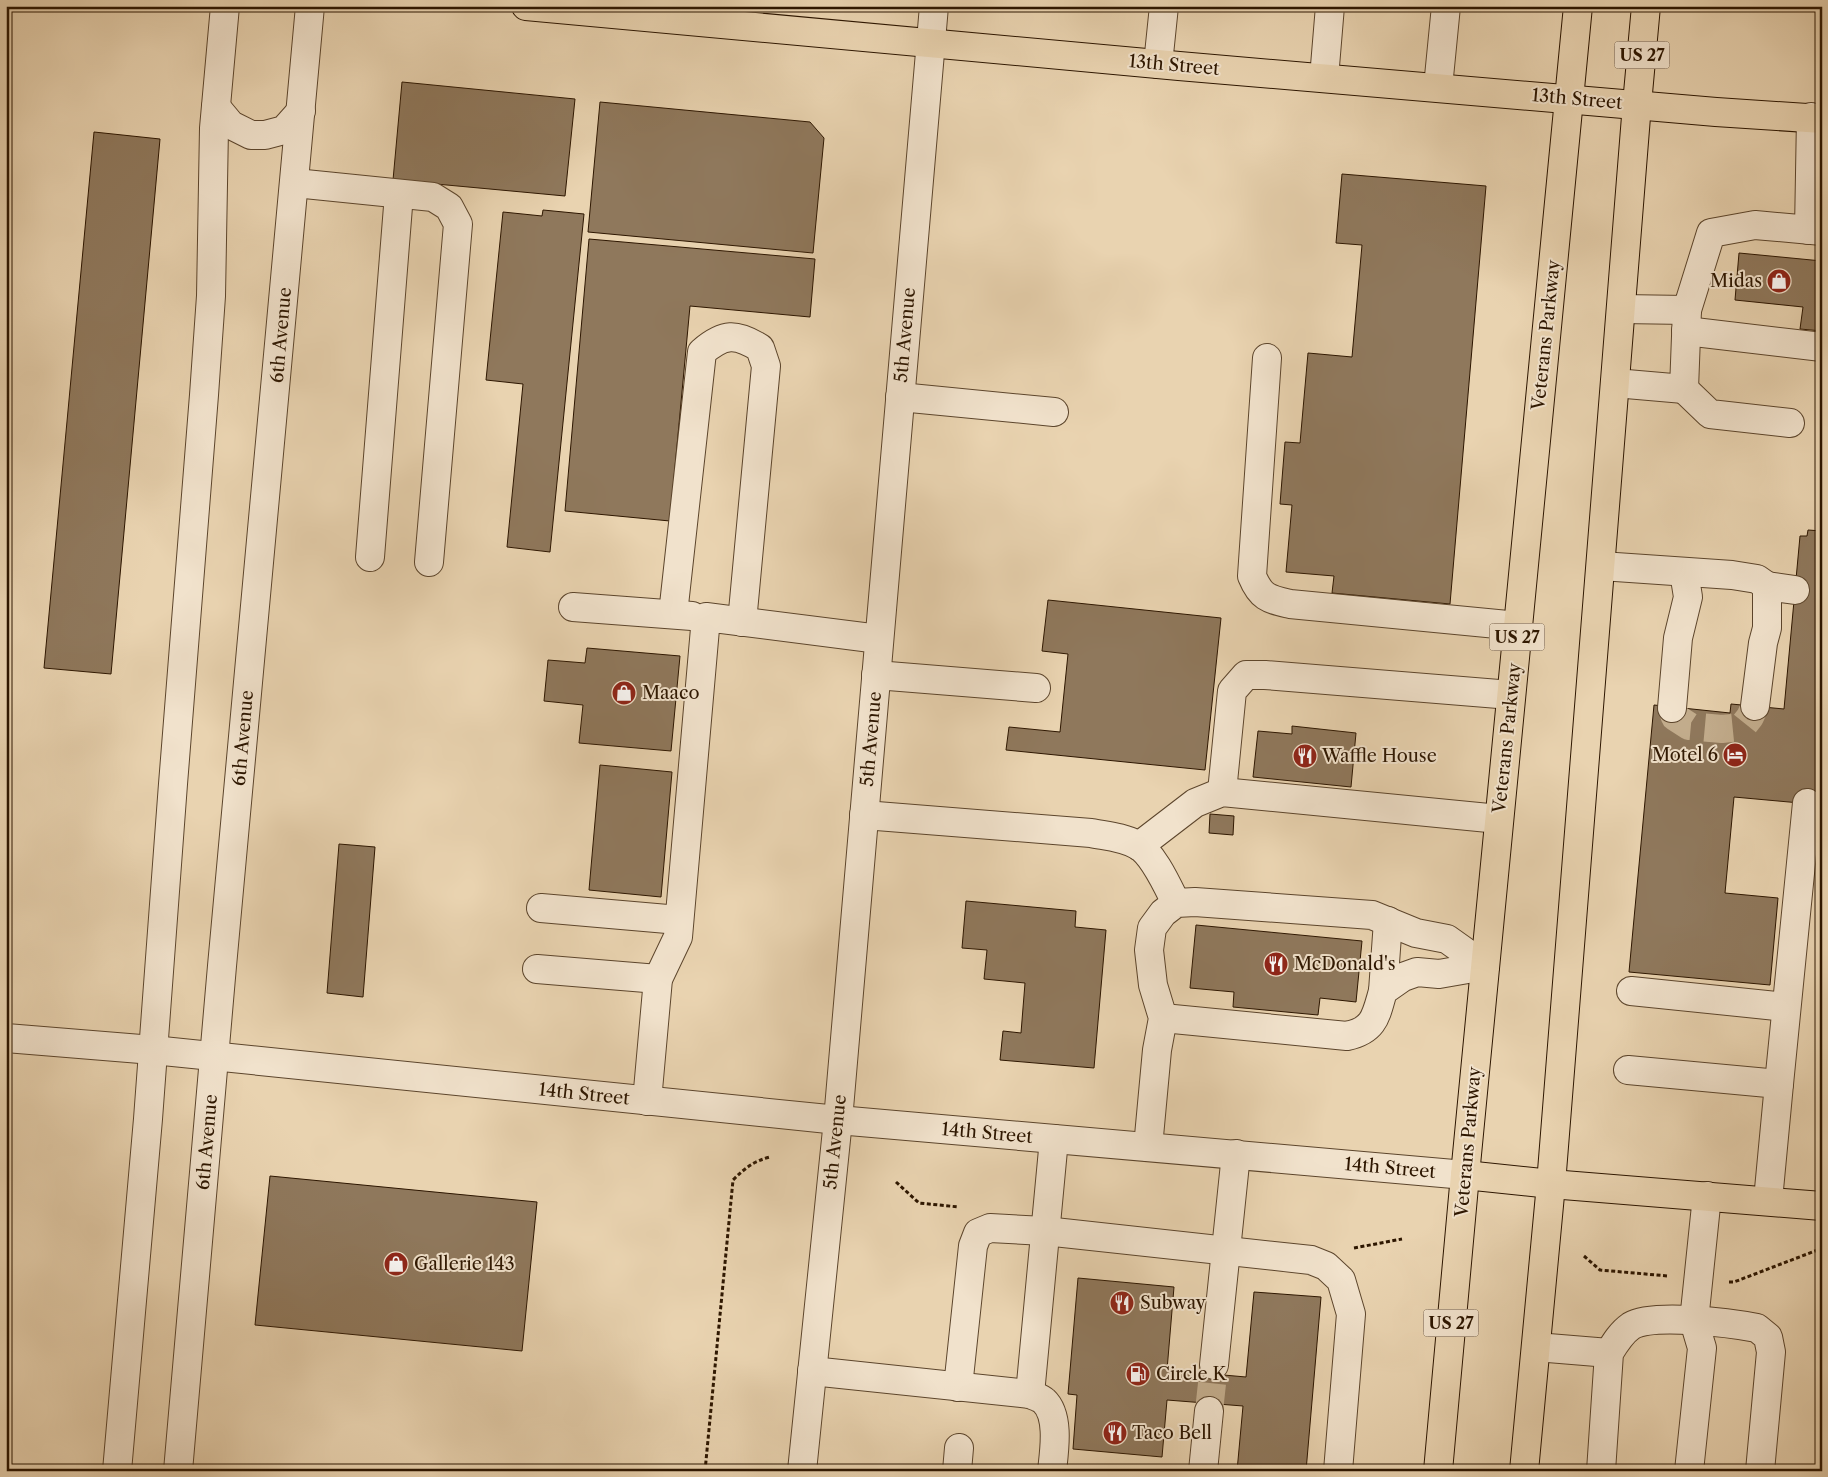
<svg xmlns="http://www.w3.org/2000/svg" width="1828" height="1477" font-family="'Libre Caslon Text',serif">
<rect width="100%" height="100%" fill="#e9d3b0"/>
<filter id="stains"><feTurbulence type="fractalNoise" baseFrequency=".004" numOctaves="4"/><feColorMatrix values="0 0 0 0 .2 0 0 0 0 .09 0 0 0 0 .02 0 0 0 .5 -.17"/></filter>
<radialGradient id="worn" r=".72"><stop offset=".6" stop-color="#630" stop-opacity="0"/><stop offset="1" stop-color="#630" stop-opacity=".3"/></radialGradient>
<g fill="#8f785c" stroke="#2d1600">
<polygon points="402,82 575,99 565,196 393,180"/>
<polygon points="600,102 810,122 824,138 813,253 588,232"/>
<polygon points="94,132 160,139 111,674 44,668"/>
<polygon points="1342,174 1486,186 1450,604 1332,593 1334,576 1286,572 1292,505 1280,504 1285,442 1300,443 1308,353 1352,357 1362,245 1336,243"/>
<polygon points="543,210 584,214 550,552 507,547 523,384 486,380 503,212 542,216"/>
<polygon points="589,239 815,259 810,317 690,306 670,521 565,511"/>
<polygon points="1739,253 1822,261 1822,331 1800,329 1803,307 1735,300"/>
<polygon points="1808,530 1822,531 1822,805 1734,797 1725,893 1778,898 1770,985 1629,972 1654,705 1730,713 1731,704 1784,709 1800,536 1807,536"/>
<polygon points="1048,600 1221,618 1205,770 1006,750 1009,727 1060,732 1068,654 1042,651"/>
<polygon points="587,648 680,656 671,751 579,743 583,705 544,701 548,660 585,663"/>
<polygon points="1292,726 1356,733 1351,787 1253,777 1258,731 1292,734"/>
<polygon points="600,765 672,772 661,897 589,890"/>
<polygon points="1210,814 1234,816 1233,835 1209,833"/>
<polygon points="339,844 375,847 363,997 327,993"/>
<polygon points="966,901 1076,911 1075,927 1106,930 1094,1068 1000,1060 1003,1031 1021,1033 1025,983 984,979 987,950 962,948"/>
<polygon points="1196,925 1362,941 1356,1002 1320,998 1318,1015 1233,1007 1234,992 1190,988"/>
<polygon points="270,1176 537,1202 522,1351 255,1325"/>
<polygon points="1078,1278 1174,1287 1167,1370 1246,1377 1254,1292 1321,1297 1306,1471 1237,1471 1243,1406 1167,1400 1162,1457 1073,1449 1077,1395 1068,1394"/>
<polygon points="1822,1384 1822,1437 1817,1437"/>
</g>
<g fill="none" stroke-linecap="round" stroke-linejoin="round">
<g stroke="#c3ad8d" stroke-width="28" stroke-dasharray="28 14" stroke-linecap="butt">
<polyline points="1672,708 1675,717 1689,726 1722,729 1742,727 1750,717 1755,706"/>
<polyline points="1209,1411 1214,1365"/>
</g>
<defs>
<g id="minor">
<polyline points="1158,64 1164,6"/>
<polyline points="1324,78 1330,6"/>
<polyline points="1438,87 1446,6"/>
<polyline points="216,107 231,125 251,135 265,135 284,130 301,111"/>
<polyline points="295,183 433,197 449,207 458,224 429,562"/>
<polyline points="1809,230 1811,117"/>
<polyline points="1621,309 1687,310 1711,233 1755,225 1822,231"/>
<polyline points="1686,331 1822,347"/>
<path d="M1267 358 1252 576C1261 598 1269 599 1290 604L1518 626"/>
<polyline points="1615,383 1684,389 1687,310"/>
<polyline points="1684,389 1710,414 1790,423"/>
<polyline points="900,397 1054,412"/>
<polyline points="370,557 399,194"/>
<polyline points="1601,566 1732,575 1757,579 1767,586 1767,628 1763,643 1755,706"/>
<polyline points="1767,586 1795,590"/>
<polyline points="573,607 692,616"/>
<path d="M673 614 702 352C724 333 736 333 760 348L766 366 742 622"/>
<polyline points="876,675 1036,688"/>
<polyline points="1672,708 1678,638 1688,597 1684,572"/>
<polyline points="1222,792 1232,691 1246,675 1265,675 1511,695"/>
<path d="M864 815 1091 833C1106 836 1123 837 1137 845 1153 853 1168 887 1176 903"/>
<polyline points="1139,846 1195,803 1222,792 1499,819"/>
<polyline points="541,908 679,920"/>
<polyline points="537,969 658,979"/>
<polyline points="1383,991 1388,921"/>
<polyline points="1631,991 1786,1007"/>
<path d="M1163 1018 1347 1036C1375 1030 1376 1015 1383 991L1403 977 1417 972 1439 974 1485 966"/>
<polyline points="6,1038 153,1050 838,1120 1465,1175"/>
<polyline points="1628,1070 1779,1084 1768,1200"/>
<polyline points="1779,1084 1807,803"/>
<polyline points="647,1101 658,979 678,937 706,617 879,639"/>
<polyline points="1148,1147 1157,1050 1163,1018 1153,985 1149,950 1152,928 1163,913 1176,903 1195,902 1372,915 1416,933 1447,939 1485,966"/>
<polyline points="1536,1347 1609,1353"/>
<polyline points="1214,1365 1236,1154"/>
<path d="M812 1371 1030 1394C1034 1396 1041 1398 1044 1401 1060 1416 1054 1452 1052 1471"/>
<polyline points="958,1387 973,1246 978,1233 990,1228 1045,1231 1311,1260 1326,1266 1341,1280 1351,1314 1338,1471"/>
<polyline points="1030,1394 1054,1139"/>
<polyline points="117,1471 148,1119 173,784 204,395 211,296 214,128 225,6"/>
<polyline points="178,1471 222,966 310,6"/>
<polyline points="802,1471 838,1120 934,6"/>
<polyline points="957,1471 959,1448"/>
<polyline points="1203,1471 1209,1411"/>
<path d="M1601 1471 1609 1353C1615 1343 1621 1333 1631 1326 1653 1313 1731 1323 1757 1328L1768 1337 1771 1352 1760 1471"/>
<polyline points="1689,1471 1702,1348 1694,1321 1707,1196"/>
</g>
<g id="major">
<polyline points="526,6 1179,66 1716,112 1822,119"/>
<polyline points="1465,1175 1551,1184 1822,1206"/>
<polyline points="1438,1471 1465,1175 1578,6"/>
<polyline points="1524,1471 1551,1184 1637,104 1646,6"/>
</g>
</defs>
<use href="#minor" stroke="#5c452c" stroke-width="30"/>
<use href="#major" stroke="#2d1600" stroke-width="30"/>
<g stroke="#2d1600" stroke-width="3" stroke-dasharray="4 2.5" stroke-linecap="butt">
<polyline points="896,1182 919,1203 959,1207"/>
<polyline points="1354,1248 1402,1239"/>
<polyline points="1584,1256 1600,1270 1668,1276"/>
<polyline points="1729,1282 1734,1282 1815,1251 1822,1250"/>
<path d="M705 1471 733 1180C745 1168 754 1161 770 1157"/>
</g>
<use href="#minor" stroke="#f1e2cc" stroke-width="28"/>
<use href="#major" stroke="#e9d3b0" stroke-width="28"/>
</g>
<defs>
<symbol id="shop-disc" viewBox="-11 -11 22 22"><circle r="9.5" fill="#8f2418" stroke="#f1e2cc"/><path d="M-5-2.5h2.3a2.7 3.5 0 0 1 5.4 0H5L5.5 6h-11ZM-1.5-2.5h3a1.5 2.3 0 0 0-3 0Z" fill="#fff"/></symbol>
<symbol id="hotel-disc" viewBox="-11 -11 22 22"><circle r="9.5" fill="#8f2418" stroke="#f1e2cc"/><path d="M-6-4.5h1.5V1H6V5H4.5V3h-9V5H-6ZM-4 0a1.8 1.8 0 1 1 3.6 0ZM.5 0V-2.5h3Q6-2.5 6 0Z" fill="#fff"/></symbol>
<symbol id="restaurant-disc" viewBox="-11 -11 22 22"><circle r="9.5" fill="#8f2418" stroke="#f1e2cc"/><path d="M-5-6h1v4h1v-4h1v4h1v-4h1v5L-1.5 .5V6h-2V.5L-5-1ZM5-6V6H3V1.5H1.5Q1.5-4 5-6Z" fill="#fff"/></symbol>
<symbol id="fuel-disc" viewBox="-11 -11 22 22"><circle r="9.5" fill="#8f2418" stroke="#f1e2cc"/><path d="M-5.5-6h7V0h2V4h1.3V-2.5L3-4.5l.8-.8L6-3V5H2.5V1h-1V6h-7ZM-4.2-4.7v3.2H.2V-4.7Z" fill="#fff"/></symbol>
</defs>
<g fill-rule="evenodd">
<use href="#shop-disc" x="1765" y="267" width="28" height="28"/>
<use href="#shop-disc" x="610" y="679" width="28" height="28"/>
<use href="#hotel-disc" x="1721" y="741" width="28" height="28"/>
<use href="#restaurant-disc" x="1291" y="742" width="28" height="28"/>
<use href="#restaurant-disc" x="1262" y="950" width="28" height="28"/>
<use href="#shop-disc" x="382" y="1250" width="28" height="28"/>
<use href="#restaurant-disc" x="1108" y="1289" width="28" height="28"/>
<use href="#fuel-disc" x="1124" y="1360" width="28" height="28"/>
<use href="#restaurant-disc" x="1101" y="1419" width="28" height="28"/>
</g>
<g text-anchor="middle" stroke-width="4" stroke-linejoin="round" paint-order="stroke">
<g fill="#f1e2cc" stroke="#68533d" stroke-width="1">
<rect x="1614.5" y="41.5" width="55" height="27" rx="4"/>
<rect x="1489.5" y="623.5" width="55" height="27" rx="4"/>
<rect x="1423.5" y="1309.5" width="55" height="27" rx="4"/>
</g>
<g font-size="16" font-weight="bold" fill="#2d1600">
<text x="1642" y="61">US 27</text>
<text x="1517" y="643">US 27</text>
<text x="1451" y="1329">US 27</text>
</g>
<g font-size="18" fill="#2d1600" stroke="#f1e2cc">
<text transform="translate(1174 65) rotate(5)" y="6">13th Street</text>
<text transform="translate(1577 99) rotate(5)" y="6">13th Street</text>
<text transform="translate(281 335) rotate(-85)" y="6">6th Avenue</text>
<text transform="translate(905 335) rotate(-85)" y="6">5th Avenue</text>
<text transform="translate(1546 335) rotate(-84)" y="6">Veterans Parkway</text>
<text transform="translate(243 738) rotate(-85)" y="6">6th Avenue</text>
<text transform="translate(1507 738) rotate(-84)" y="6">Veterans Parkway</text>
<text transform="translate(871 739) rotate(-85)" y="6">5th Avenue</text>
<text transform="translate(584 1094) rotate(6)" y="6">14th Street</text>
<text transform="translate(987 1133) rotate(5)" y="6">14th Street</text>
<text transform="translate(207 1142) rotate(-85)" y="6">6th Avenue</text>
<text transform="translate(835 1142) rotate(-84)" y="6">5th Avenue</text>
<text transform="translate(1468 1142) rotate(-85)" y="6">Veterans Parkway</text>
<text transform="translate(1390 1168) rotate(5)" y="6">14th Street</text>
</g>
<g font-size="18" fill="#2d1600" stroke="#f1e2cc" text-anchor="start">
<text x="1762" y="287" text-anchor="end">Midas</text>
<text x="642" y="699">Maaco</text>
<text x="1718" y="761" text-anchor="end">Motel 6</text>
<text x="1322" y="762">Waffle House</text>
<text x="1294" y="970">McDonald's</text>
<text x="414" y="1270">Gallerie 143</text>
<text x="1140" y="1309">Subway</text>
<text x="1156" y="1380">Circle K</text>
<text x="1132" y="1439">Taco Bell</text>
</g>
</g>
<rect width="1828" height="1477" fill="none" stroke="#e9d3b0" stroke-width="25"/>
<rect x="8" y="8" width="1813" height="1462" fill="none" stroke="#2d1600" stroke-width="2.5"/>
<rect x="12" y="12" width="1803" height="1452" fill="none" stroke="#2d1600"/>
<rect width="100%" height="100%" filter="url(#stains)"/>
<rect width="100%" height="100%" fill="url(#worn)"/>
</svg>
